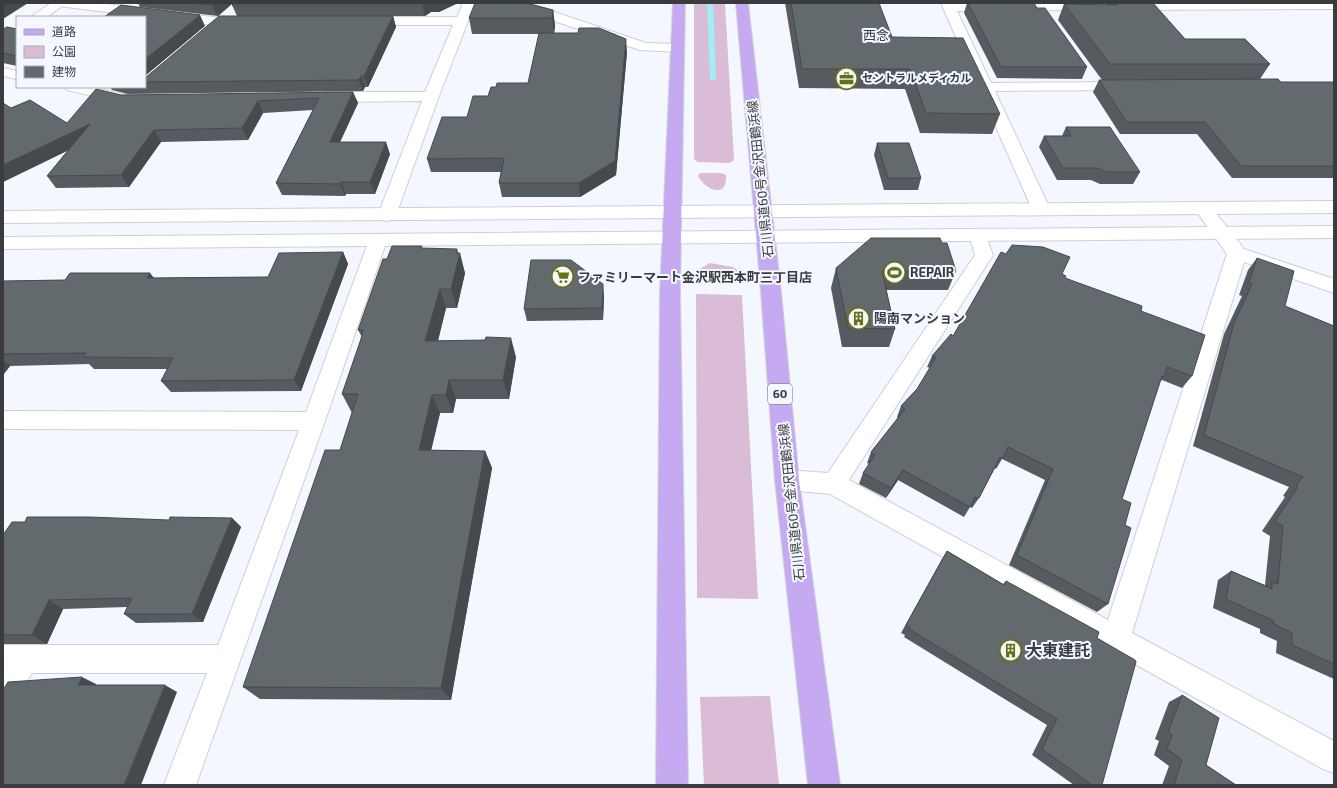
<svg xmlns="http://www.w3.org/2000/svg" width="1337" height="788" font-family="'Exo 2','Noto Sans JP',sans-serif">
<rect width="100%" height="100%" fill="#f4f7ff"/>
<g fill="#dabcd7">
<polygon points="694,3 725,3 734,160 730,163 698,162 694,159"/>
<path d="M701 173H721L726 175C726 179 726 185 723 188 715 195 700 183 698 175Z"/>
<polygon points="710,263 733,267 741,273 741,283 698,282 698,270"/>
<polygon points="696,294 742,295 758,599 697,598"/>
<polygon points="770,696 779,785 704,785 700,697"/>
</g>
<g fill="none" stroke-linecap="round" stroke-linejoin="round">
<polygon fill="#a4ecf6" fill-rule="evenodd" points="707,3 713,3 716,79 713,81 710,79"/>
<defs>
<g id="minor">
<polygon points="60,3 98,3 221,18 249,19 251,22 249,25 221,26 66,7 61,6"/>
<polygon points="463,3 475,3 439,96 396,215 393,219 387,221 381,219 378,215 422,101 326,102 321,100 318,97 321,94 326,92 425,92 453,25 364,25 359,24 357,21 359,18 364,17 457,17"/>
<polygon points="509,3 528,3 646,43 678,44 683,45 685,48 683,51 678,52 640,50 510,6"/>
<polygon points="941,3 1098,3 1101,6 1099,9 1094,10 957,11 991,83 1126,82 1131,83 1133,86 1131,89 1126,90 995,91 1050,209 1047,213 1041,215 1035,213 1032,209"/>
<polygon points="1121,3 1334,3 1334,9 1126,10 1121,9 1119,6"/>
<polygon points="3,68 17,71 17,79 3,76"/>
<polygon points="65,87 92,87 127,95 130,98 127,101 122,103 67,90"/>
<polygon points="1203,202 1209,204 1244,249 1334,279 1334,293 1244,262 1132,633 1334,741 1334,773 1323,769 830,494 787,490 779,487 775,480 779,473 787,470 828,473 975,255 969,235 972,231 978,229 984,231 993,255 849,480 1108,620 1227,254 1194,208 1197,204"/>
<polygon points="378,234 385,236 387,240 325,421 196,785 164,785 207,673 32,673 13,705 3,709 3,645 218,645 299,430 3,429 3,411 306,412 369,240 371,236"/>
</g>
<g id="tertiary">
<polygon points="51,3 66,3 47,17 31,17"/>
<polygon points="1334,201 1334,213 3,223 3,211"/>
<polygon points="1334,226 1334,238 3,249 3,237"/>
</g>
<g id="primary">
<polygon points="673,3 685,3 680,292 688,785 656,785 660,292"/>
<polygon points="736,3 748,3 781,292 799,480 840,785 808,785 775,480 761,292"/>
</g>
</defs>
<use href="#minor" stroke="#cccfd6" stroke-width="2"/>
<use href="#tertiary" stroke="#cccfd6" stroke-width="2"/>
<use href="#primary" stroke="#d3d4d5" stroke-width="2"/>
<use href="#minor" fill="#fff" fill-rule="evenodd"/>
<use href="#tertiary" fill="#fff" fill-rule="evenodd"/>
<use href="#primary" fill="#c5aaf2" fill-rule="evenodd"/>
</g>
<g fill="#555b5f">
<polygon points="138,3 233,3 218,16 140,7"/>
<polygon points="458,3 439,12 431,12 425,16 393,16 396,27 368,87 365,87 363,91 128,94 112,90 110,87 145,87 145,78 237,16 232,5"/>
<polygon points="785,3 879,3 892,37 1000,114 992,134 920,133 905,89 799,88"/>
<polygon points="967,3 1034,3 1037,8 1087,67 1082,79 997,78 964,13"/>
<polygon points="1107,3 1153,3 1185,39 1270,64 1260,79 1281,82 1334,82 1334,178 1232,178 1197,134 1120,134 1093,92 1099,80 1102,80 1058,20 1064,4 1106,5"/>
<polygon points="553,10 555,26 554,33 627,52 616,175 580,197 502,197 499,183 501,172 431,172 427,159 467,117 488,96 496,87 528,83 539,34 472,34 469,18"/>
<polygon points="3,29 17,29 17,66 3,63"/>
<polygon points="353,92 358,103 340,142 390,154 375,194 346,194 345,196 282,195 276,183 313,110 263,113 248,140 161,142 129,187 56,188 47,176 68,150 3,182 3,103 11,108 67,123 121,95"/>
<polygon points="1066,127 1140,172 1133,184 1100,184 1091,180 1057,180 1039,147 1044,136 1062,136"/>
<polygon points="877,143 921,178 918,190 884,190 874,155"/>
<polygon points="423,248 458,253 465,273 457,308 446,308 438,341 516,357 509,399 456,399 453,413 440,413 431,450 485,451 492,468 451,700 260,699 243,687 340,450 352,413 342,394 361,339 362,337 358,330"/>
<polygon points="343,252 348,264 301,391 171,392 161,381 167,369 94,369 89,364 10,366 3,375 3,281 65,280 154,278 268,277"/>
<polygon points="1257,258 1285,306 1334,326 1334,679 1276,653 1277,641 1260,633 1260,629 1213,608 1218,580 1231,571 1265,585 1270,536 1262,531 1285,497 1283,496 1289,487 1193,446 1224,334 1242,296 1239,295 1248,270"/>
<polygon points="836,268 956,271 948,290 886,290 895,329 889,347 842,347 831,288"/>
<polygon points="1062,274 1065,278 1141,311 1192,376 1182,388 1162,380 1160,381 1122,499 1125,525 1108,604 1097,612 1009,565 1045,480 1002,459 996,469 995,468 979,498 972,508 970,507 964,517 898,480 886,498 859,484 863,473 869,464 867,463 871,452 898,418 897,417 901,406 917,389 930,368 927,367 932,356 953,336"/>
<polygon points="604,296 603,320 527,321 524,309"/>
<polygon points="232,518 241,527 203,622 136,623 124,614 127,607 63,609 47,644 3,644 3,535"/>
<polygon points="947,551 1003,584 1006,581 1097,638 1102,785 1074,785 1032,755 1047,725 904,637 905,635 901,633 941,561"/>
<polygon points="1182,695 1206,765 1236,785 1162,785 1169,766 1154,755 1159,741 1155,739 1169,702"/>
</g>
<g fill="#454a4d">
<polygon points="3,3 28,3 3,19"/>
<polygon points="215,3 233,3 218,16 212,5"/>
<polygon points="425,3 458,3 439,12 431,12 425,16 422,5"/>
<polygon points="553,10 555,26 554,34 552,18"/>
<polygon points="200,15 205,26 145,76 145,59"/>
<polygon points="393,16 396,27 368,87 364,76"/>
<polygon points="626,39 627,52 616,175 580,197 579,183"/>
<polygon points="361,76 365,87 363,91 359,80"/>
<polygon points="353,92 358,103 335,153 330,142"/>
<polygon points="258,101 263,113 248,140 242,128"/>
<polygon points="90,124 98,136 3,182 3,165"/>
<polygon points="154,130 161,142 129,187 121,175"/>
<polygon points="386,142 390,154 375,194 370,182"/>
<polygon points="341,182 346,194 345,196 340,184"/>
<polygon points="457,249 459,256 460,253 465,273 457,308 451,289"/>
<polygon points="343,252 348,264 301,391 294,380"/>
<polygon points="150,273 159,284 147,278"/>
<polygon points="603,284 604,296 603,320 602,308"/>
<polygon points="440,289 446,308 433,360 425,341"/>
<polygon points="511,338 516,357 509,399 503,380"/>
<polygon points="3,360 10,366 3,375"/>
<polygon points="449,380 456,399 453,413 446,395"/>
<polygon points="432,395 440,413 427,468 419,450"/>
<polygon points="485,451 492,468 451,700 441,688"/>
<polygon points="903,470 898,480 886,498 891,488"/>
<polygon points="232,518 241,527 203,622 192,614"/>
<polygon points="49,600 63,609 47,644 32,635"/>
<polygon points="82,677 96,684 93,692 78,685"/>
<polygon points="165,685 177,692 141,785 124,785"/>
</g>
<g fill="#636a6e" stroke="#454a4d">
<polygon points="193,3 215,3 212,5"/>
<polygon points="234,3 425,3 422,5 232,5"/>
<polygon points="475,3 526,3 553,10 552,18 469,18"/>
<polygon points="791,3 879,3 892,37 963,38 1000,114 926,113 910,69 802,69"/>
<polygon points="968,3 1034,3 1037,8 1045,8 1087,67 1001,67"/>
<polygon points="1116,3 1153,3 1185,39 1245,39 1270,64 1110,64 1064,4 1118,5"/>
<polygon points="121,5 200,15 145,59 145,17 104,17"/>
<polygon points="219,16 393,16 364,76 361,76 359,80 145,82 145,78"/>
<polygon points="7,27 17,29 17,56 3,53 3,29"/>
<polygon points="579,28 599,28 626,39 615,161 579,183 499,183 504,158 427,159 442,117 467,117 473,96 488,96 491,87 496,87 497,83 528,83 539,33 578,33"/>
<polygon points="1278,79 1281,82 1334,82 1334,166 1241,166 1205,122 1127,122 1099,80"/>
<polygon points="96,89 121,95 353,92 330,142 386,142 370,182 341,182 340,184 276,183 319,98 258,101 242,128 154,130 121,175 47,176 90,124 3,165 3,103 11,108 30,100 67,123"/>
<polygon points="1066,127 1110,127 1140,172 1107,172 1097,168 1063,168 1044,136 1071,136"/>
<polygon points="877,143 909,143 921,178 888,178"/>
<polygon points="871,238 940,238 942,243 947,243 956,271 882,271 895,329 848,328 836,268"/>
<polygon points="1012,245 1043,247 1070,257 1062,274 1066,276 1065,278 1142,306 1141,311 1205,335 1192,376 1167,367 1164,377 1162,376 1122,499 1131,503 1125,525 1131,528 1108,604 1017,555 1053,469 1008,447 1003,458 1000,457 979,498 975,497 970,507 903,470 891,488 863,473 875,455 871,452 905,409 901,406 917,389 935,359 936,357 932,356 951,334 953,336 1001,252 1006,254"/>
<polygon points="392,246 422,246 421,248 457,249 456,253 460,253 451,289 440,289 425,341 485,340 486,337 511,338 503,380 449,380 446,395 432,395 419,450 485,451 441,688 243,687 325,450 340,450 358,394 342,394 361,339 363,330 358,330 383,259 387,259"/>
<polygon points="343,252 294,380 161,381 173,358 83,357 86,353 3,354 3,281 65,280 70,273 150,273 147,278 268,277 279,253"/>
<polygon points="1257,258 1294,271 1285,306 1334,326 1334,664 1292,645 1292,633 1274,624 1274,621 1226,599 1231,571 1272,589 1272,582 1278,584 1283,526 1275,521 1298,487 1296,486 1303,477 1204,435 1234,323 1252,284 1249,283"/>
<polygon points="531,260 571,260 603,284 602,308 524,309"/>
<polygon points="27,517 89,517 169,520 170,517 232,518 192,614 124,614 132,598 49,600 32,635 3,635 3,535 12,522 25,522"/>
<polygon points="947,551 1004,585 1006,581 1099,632 1097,638 1135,660 1136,662 1102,785 1092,785 1042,749 1057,719 909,629 910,627 906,625"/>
<polygon points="82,677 78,685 165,685 124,785 3,785 3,690 8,682"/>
<polygon points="1182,695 1219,718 1206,765 1236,785 1174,785 1182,760 1167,749 1172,735 1168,732"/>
</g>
<defs>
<symbol id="office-ring" viewBox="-11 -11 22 22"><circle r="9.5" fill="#f4f7ff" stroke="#686f15" stroke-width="1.5"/><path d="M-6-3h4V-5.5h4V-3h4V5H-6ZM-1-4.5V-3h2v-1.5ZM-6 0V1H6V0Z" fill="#686f15"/></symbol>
<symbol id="stadium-ring" viewBox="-11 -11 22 22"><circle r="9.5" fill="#f4f7ff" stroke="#686f15" stroke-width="1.5"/><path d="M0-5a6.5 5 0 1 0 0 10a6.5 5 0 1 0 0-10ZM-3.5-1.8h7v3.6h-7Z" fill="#686f15"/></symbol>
<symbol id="supermarket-ring" viewBox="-11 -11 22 22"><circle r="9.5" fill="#f4f7ff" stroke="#686f15" stroke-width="1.5"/><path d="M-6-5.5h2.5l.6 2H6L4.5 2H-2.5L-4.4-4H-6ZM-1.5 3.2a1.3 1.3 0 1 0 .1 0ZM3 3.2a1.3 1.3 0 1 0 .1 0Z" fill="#686f15"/></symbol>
<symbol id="building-ring" viewBox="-11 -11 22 22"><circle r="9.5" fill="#f4f7ff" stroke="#686f15" stroke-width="1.5"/><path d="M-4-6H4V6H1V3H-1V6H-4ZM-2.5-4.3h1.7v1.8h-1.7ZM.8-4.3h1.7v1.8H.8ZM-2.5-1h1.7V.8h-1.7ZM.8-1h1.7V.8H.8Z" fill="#686f15"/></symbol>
</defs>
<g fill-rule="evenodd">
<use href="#office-ring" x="834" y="66" width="25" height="25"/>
<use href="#stadium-ring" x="882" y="260" width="25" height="25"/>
<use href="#supermarket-ring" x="550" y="264" width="25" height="25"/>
<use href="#building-ring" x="846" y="306" width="25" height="25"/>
<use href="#building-ring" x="998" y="638" width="25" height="25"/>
</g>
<g text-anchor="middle" stroke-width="4" stroke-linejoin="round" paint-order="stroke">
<g font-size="11" font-weight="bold" fill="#393b3e" stroke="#f4f7ff" text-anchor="start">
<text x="862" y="82">セントラルメディカル</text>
</g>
<rect fill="#f4f7ff" stroke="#717378" stroke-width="1" x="768" y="384" width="24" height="20" rx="3"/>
<g font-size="12" font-weight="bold" fill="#393b3e">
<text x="780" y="398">60</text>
</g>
<g font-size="13" fill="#393b3e" stroke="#f4f7ff">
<text x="876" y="40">西念</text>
</g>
<g font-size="13" fill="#393b3e" stroke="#f4f7ff">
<text transform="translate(760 179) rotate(-96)" y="5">石川県道60号金沢田鶴浜線</text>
<text transform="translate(791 502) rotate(-96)" y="5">石川県道60号金沢田鶴浜線</text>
</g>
<g font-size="13" font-weight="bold" fill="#393b3e" stroke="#f4f7ff" text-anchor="start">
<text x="910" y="277">REPAIR</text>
<text x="578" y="282">ファミリーマート金沢駅西本町三丁目店</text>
<text x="874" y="323">陽南マンション</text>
</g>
<g font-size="16" font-weight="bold" fill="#393b3e" stroke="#f4f7ff" text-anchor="start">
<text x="1026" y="656">大東建託</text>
</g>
</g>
<rect width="1337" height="788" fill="none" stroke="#393b3e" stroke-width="8"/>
<rect x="16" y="16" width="130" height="72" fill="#f4f7ff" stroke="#a9acb2"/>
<rect x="24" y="29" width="20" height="6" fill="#c5aaf2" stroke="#a9acb2"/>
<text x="52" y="36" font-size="12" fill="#393b3e">道路</text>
<rect x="24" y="46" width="20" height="12" fill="#dabcd7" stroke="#a9acb2"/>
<text x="52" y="56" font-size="12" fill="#393b3e">公園</text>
<rect x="24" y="66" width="20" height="12" fill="#636a6e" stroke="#a9acb2"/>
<text x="52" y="76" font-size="12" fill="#393b3e">建物</text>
</svg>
